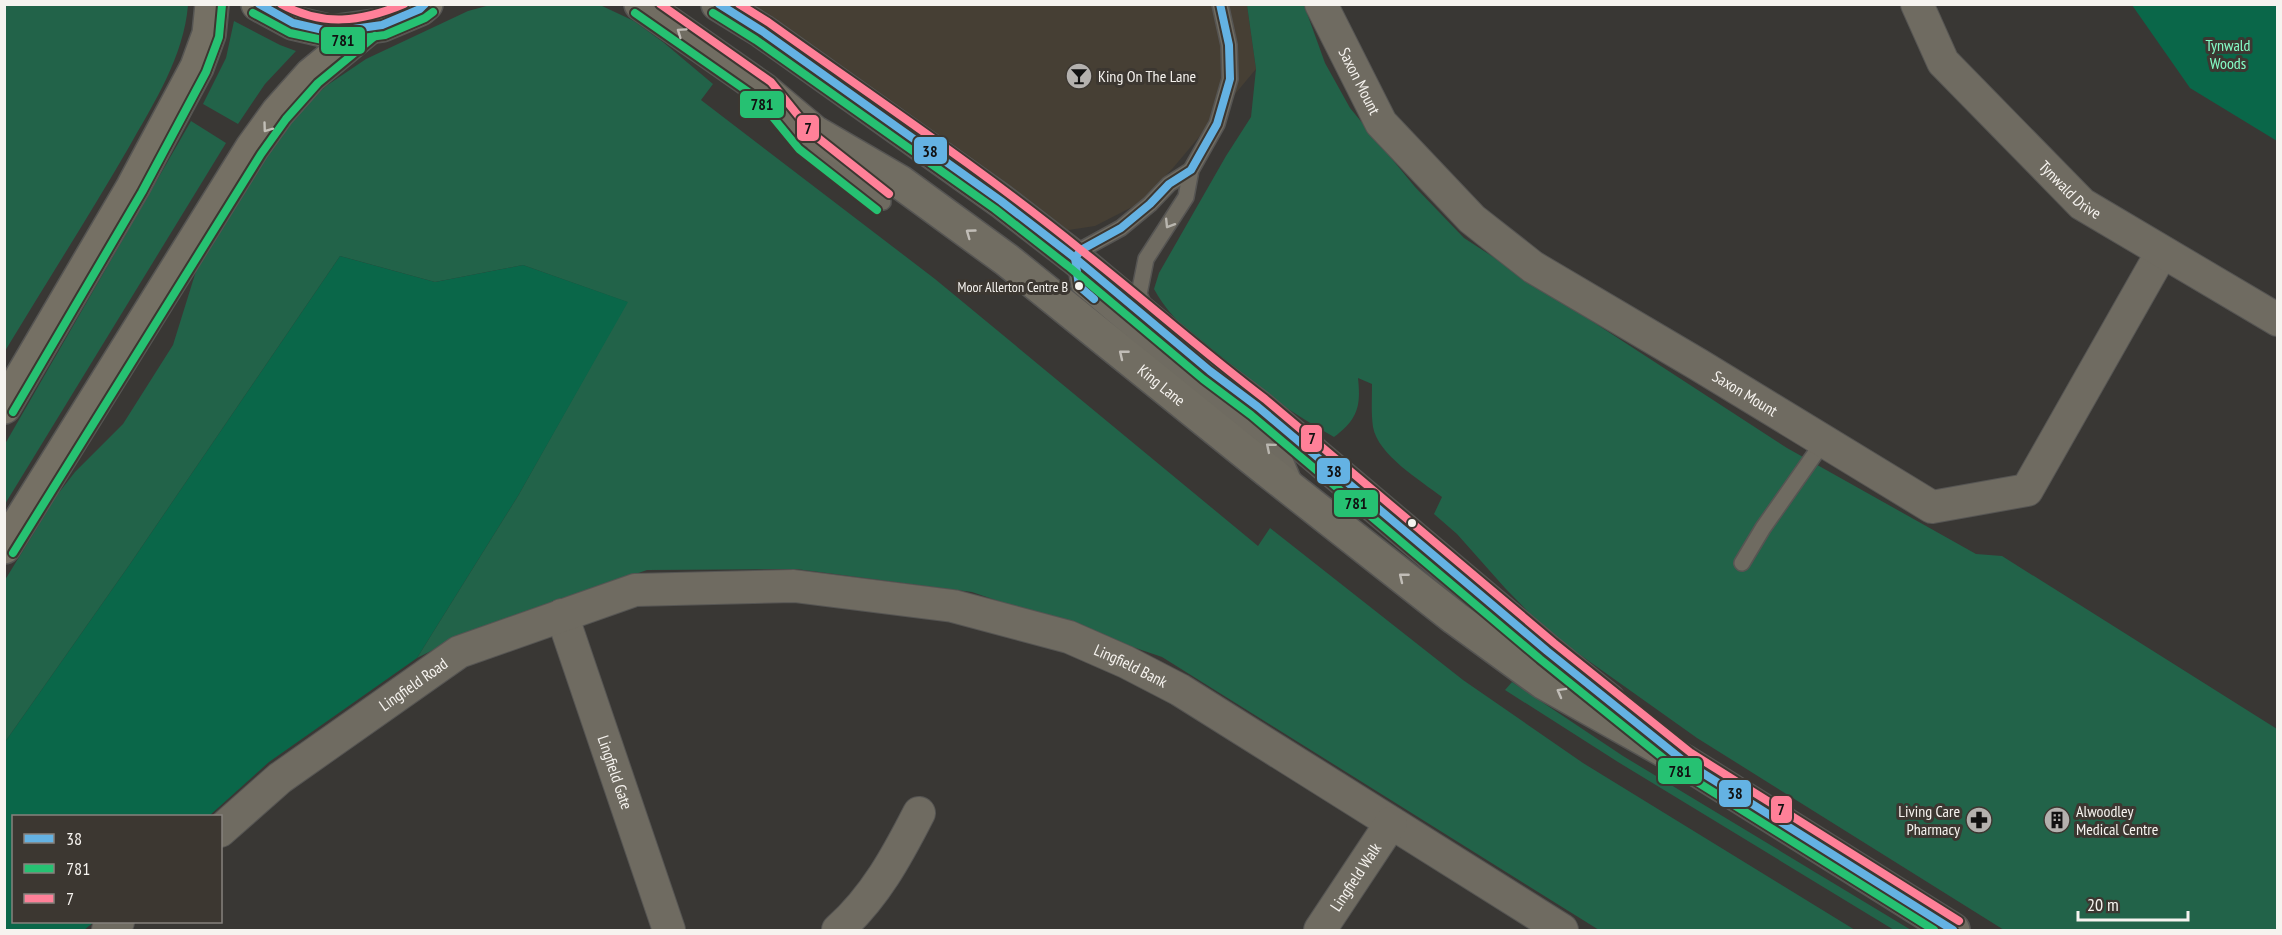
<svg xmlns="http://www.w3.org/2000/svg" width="2282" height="935" font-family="'PT Sans Narrow',sans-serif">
<rect width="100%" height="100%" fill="#393734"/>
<polygon fill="#463f34" points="718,5 1247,5 1256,69 1173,168 1138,204 1095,226 1062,231"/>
<g fill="#226349">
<path d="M5 4 188 5C184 56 154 103 129 147 89 216 46 283 5 351Z"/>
<polygon points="490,5 600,5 634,21 663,42 713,84 701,100 935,279 1258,546 1270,528 1463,680 1583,763 1855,930 1599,930 1162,657 972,592 796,569 647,570 469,632 417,658 518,496 627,302 523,265 435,282 340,256 130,564 5,742 5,580 57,495 75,472 123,424 173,345 196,271 274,145 303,108 326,86 366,59 468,11"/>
<path d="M1247 5H1304L1325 63 1350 108 1415 187 1464 238 1787 448 1976 554 2002 556 2277 729V930H2004L1697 738 1548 632 1505 588 1457 534 1434 514 1442 497C1420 480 1378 455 1373 427 1371 413 1372 398 1372 384L1358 378C1361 406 1358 419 1334 437 1281 407 1182 342 1154 289L1159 273 1226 156 1251 117 1256 69Z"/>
<polygon points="234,21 280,45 296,51 265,84 238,124 203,104 226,58"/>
<polygon points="191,121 226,143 5,504 5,444"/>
<polygon points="1512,682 1623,756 1911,930 1894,930 1618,762 1505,690"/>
</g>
<g fill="#0a6749">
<polygon points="2132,5 2277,5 2277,141 2190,88"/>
<polygon points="340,256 435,282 523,265 628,302 518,496 417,658 269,762 209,816 14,816 14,922 94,922 84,930 5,930 5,742 130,564"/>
</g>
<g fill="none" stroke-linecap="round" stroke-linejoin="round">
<defs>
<g id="lane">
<polyline points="815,148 883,202"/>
<polyline points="1191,170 1169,184 1150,204 1121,228 1081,250 1075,258 1079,286 1285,460 1294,481"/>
<polyline points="1145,308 1139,294 1146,259 1186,197 1191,170 1217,124 1230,79 1229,45 1220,4"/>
<polyline points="1742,563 1763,528 1824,441"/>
</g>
<g id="street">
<path id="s1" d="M1321 4 1381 123 1472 219 1533 267 1699 365 1932 507 2027 490 2162 252"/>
<path id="s2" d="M1917 4 1943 62 2082 204 2278 320"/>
<path id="s3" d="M562 615 669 930"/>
<path id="s4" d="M220 831 280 778 459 652 635 590 794 586 953 606 1069 637 1126 662 1180 690 1562 930"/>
<polyline points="108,930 118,922"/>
<path d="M838 930C875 897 897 856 919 813"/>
<path id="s5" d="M1320 930 1391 823"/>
</g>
<g id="secondary">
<path id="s6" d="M641 4 764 90 814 132 900 182 1007 260 1267 470 1455 618 1543 682 1685 762 1953 930"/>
<polyline points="718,4 762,31 1001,201 1075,258 1210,371 1258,407 1547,651 1609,701"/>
</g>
<g id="highway">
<polyline points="258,4 293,23 332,32 382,25 420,9 426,4"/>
<polyline points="4,407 133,187 197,67 209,34 212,4"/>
<polyline points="4,547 252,148 278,112 311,75 368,28"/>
</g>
</defs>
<use href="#lane" stroke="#565553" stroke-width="18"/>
<use href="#street" stroke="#565553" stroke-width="34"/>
<use href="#secondary" stroke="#565553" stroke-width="36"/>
<use href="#highway" stroke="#565553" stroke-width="36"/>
<use href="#lane" stroke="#6f6b61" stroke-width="15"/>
<use href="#street" stroke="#6f6b61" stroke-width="32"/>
<use href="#secondary" stroke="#716d62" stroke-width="33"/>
<use href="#highway" stroke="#757064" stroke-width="33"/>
<defs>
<g id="bus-1">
<polyline points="259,4 293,23 332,32 382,25 420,9 425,4"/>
<polyline points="719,4 762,31 1001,201 1075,258 1210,371 1258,407 1547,651 1685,762 1953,930"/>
<polyline points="1094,299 1079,286 1075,258 1081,250 1121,228 1150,204 1169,184 1191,170 1217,124 1230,79 1229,45 1220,4"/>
</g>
<g id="bus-2">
<polyline points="253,13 290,33 332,42 385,35 425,18 433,12"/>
<polyline points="635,13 757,98 799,149 877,210"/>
<polyline points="713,13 756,40 995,209 1068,266 1203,379 1251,415 1540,659 1678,770 1934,930"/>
<polyline points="13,412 142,192 206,72 219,37 222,5"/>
<polyline points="13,553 261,154 286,119 318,83 375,36"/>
</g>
<g id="bus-3">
<path d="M281 4C323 27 361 22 404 4"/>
<polyline points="660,4 771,82 813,134 889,194"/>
<path d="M739 4 768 22C873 97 981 169 1081 250 1143 299 1202 351 1265 399L1554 643 1691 753 1959 921"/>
</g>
</defs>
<use href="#bus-1" stroke="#3c3731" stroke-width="12"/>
<use href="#bus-2" stroke="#3c3731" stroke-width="12"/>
<use href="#bus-3" stroke="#3c3731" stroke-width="12"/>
<use href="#bus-1" stroke="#64b2e3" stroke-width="8"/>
<use href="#bus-2" stroke="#26c172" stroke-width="8"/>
<use href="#bus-3" stroke="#ff8098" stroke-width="8"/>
</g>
<defs><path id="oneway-chevron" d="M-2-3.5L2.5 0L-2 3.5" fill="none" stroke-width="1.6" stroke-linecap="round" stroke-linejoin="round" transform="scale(1.5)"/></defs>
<g stroke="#c1bdb7">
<use href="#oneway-chevron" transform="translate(681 32) rotate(-145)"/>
<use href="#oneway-chevron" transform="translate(970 233) rotate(-144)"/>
<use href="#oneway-chevron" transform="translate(1123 354) rotate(-141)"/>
<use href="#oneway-chevron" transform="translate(1403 577) rotate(-141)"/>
<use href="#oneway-chevron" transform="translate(1561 692) rotate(-151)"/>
</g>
<use stroke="#c2bfb7" href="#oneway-chevron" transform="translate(267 128) rotate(126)"/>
<g stroke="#b9b6af">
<use href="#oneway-chevron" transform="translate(1169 224) rotate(122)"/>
<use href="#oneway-chevron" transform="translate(1270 447) rotate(-140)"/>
</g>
<defs>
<symbol id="bar-disc" viewBox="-11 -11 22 22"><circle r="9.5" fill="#b4b1ae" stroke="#3c3731"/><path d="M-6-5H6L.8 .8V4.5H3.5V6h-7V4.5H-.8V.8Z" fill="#111"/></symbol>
<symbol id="pharmacy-disc" viewBox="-11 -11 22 22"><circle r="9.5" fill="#b4b1ae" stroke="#3c3731"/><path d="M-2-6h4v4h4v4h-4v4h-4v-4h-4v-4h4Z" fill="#111"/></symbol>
<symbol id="building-disc" viewBox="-11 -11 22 22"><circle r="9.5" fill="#b4b1ae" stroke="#3c3731"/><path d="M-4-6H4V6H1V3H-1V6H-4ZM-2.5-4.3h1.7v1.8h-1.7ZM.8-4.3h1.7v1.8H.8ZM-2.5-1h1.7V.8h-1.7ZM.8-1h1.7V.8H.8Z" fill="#111"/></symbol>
</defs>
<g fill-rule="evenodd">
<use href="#bar-disc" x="1064" y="61" width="30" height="30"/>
<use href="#pharmacy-disc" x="1964" y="805" width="30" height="30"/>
<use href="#building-disc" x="2042" y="805" width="30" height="30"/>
</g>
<g fill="#f6f3ef" stroke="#3c3731" stroke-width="2">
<circle cx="1079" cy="286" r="5"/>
<circle cx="1412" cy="523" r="5"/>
</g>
<g text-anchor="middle" stroke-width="6" stroke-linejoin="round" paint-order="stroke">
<g font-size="14" fill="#f6f3ef" stroke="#3c3731" text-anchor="end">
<text x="1068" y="292">Moor Allerton Centre B</text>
</g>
<g font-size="16" fill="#85fdc7" stroke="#3c3731">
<text x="2228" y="51">Tynwald<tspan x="2228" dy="18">Woods</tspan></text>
</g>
<g font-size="16" fill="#f6f3ef" stroke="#3c3731" text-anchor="start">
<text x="1098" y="82">King On The Lane</text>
<text x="1960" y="817" text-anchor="end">Living Care<tspan x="1960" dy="18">Pharmacy</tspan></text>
<text x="2076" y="817">Alwoodley<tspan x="2076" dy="18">Medical Centre</tspan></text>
</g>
<g font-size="16" fill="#f6f3ef" stroke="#3c3731">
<text dy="6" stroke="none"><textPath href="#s1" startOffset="86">Saxon Mount</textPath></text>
<text dy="6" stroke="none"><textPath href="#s2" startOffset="244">Tynwald Drive</textPath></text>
<text dy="6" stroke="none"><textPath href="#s6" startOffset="646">King Lane</textPath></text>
<text dy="6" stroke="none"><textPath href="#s1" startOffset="590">Saxon Mount</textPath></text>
<text dy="6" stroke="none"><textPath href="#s4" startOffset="993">Lingfield Bank</textPath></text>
<text dy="6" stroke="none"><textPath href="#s4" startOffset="243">Lingfield Road</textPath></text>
<text dy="6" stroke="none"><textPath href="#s3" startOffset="166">Lingfield Gate</textPath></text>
<text dy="6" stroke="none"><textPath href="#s5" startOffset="64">Lingfield Walk</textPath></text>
</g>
</g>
<g stroke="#3c3731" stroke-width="2">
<rect x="320" y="26" width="46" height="29" rx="6" fill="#26c172"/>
<rect x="739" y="90" width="46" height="29" rx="6" fill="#26c172"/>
<rect x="796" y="114" width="24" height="28" rx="6" fill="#ff8098"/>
<rect x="913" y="136" width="35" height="29" rx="6" fill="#64b2e3"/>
<rect x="1300" y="424" width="23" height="29" rx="6" fill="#ff8098"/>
<rect x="1316" y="457" width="35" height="28" rx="6" fill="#64b2e3"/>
<rect x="1333" y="489" width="46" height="29" rx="6" fill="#26c172"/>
<rect x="1657" y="757" width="46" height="28" rx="6" fill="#26c172"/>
<rect x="1718" y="779" width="34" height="29" rx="6" fill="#64b2e3"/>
<rect x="1770" y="795" width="23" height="29" rx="6" fill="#ff8098"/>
</g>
<g font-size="16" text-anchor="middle" font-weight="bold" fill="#111">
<text x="343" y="46">781</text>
<text x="762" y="110">781</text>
<text x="808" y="134">7</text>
<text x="930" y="157">38</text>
<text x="1312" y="444">7</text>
<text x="1334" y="477">38</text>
<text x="1356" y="509">781</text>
<text x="1680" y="777">781</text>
<text x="1735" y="799">38</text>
<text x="1781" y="815">7</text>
</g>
<rect width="2282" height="935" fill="none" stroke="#f6f3ef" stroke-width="12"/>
<rect x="12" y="815" width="210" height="108" fill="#3c3731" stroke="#86827d" stroke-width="1.5"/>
<rect x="24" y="834" width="30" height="9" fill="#64b2e3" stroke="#86827d" stroke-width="1.5"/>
<text x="66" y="845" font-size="18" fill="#f6f3ef">38</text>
<rect x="24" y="864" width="30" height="9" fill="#26c172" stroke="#86827d" stroke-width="1.5"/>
<text x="66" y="875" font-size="18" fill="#f6f3ef">781</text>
<rect x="24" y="894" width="30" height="9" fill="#ff8098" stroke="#86827d" stroke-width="1.5"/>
<text x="66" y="905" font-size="18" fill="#f6f3ef">7</text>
<path d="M2078 911v9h110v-9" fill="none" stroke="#f6f3ef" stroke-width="3"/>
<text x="2087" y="911" font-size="18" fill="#f6f3ef" stroke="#3c3731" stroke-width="4.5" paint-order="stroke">20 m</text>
</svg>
